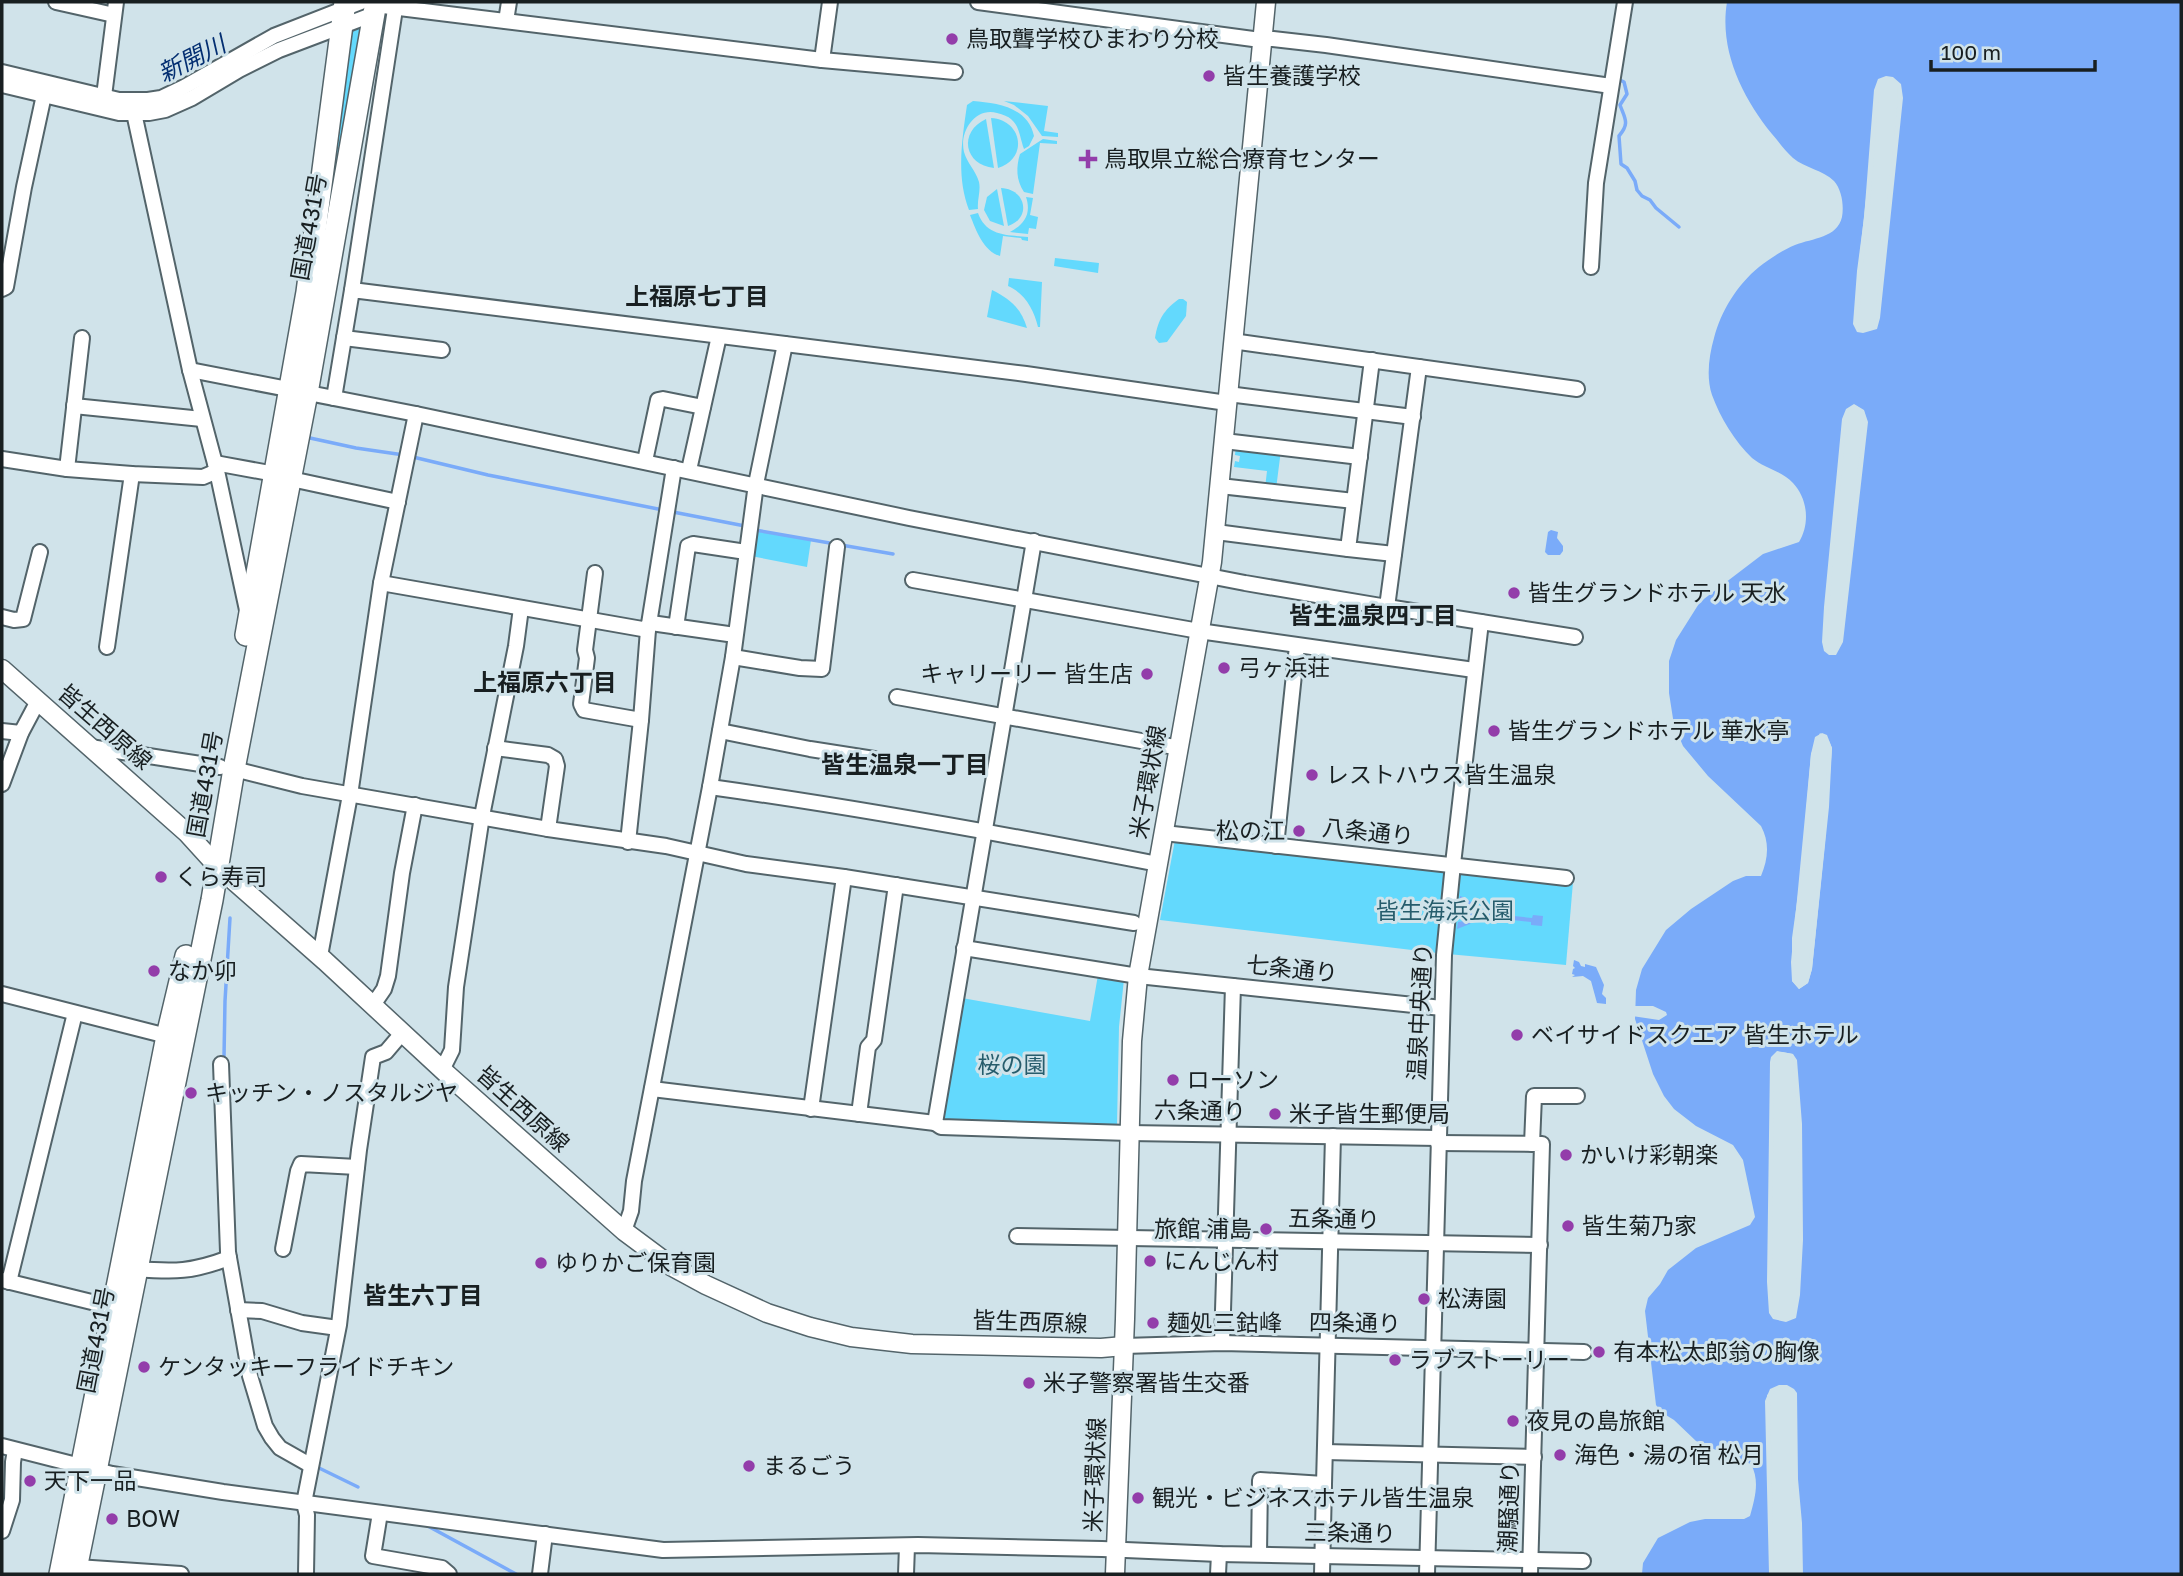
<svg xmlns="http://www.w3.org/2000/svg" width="2183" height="1576" font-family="'Golos Text','Noto Sans JP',sans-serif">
<rect width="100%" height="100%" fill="#d0e3ea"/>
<g fill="#63d9fd">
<polygon points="363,25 315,285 335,128 346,79 353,28"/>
<path d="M973 101C997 103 1028 107 1034 136L1029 146 1024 149C1018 132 1020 118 997 113 975 107 959 132 964 152 967 163 976 171 979 182 981 191 977 200 978 209L969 210C956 176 962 140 967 105Z"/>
<polygon points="1004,101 1048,106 1044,131 1058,133 1058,137 1042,136 1028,116 1014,105"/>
<path d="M991 118C1022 120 1029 158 998 168Z"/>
<path d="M986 119 994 168C964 165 958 132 986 119Z"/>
<path d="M1043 139 1057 141V144L1040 143 1033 194 1024 192C1016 180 1016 167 1020 154Z"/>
<path d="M1001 188C1026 189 1032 218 1008 226Z"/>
<polygon points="997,189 1004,226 990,221 984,210 987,197"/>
<path d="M1026 197 1033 198 1030 215 1038 217 1036 229 1029 228 1028 234 1010 232C1023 225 1032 215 1026 197Z"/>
<path d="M978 213C986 236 1007 235 1028 237V241L1022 240 1021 238 1003 236 1000 256C983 251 976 230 970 215Z"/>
<polygon points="1055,258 1099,263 1098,273 1054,266"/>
<path d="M1009 278 1042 282 1040 327H1038C1034 310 1025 293 1008 286Z"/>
<path d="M992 290C1010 299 1021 308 1027 328L987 317Z"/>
<path d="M1179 299H1183L1187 302 1186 316 1167 342 1159 343 1155 338C1158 319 1164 310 1179 299Z"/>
<polygon points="1236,445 1281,450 1276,489 1265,488 1267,471 1234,467 1235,461 1239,462 1240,456 1235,455"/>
<polygon points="754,531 811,540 807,567 751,556"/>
<polygon points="1175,840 1573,882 1566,965 1437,953 1160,920"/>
<polygon points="1098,975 1124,979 1119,1027 1117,1125 944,1120 942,1117 962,998 1090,1021"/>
</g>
<g fill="#7aabf9" fill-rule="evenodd">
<path d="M1727 2H2181V1574H1802L1797 1478 1796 1394 1783 1385 1767 1395 1770 1574H1642L1643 1563 1658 1538 1690 1522 1705 1519H1744L1750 1516C1755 1498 1760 1481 1751 1464L1727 1455 1696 1441 1674 1420 1661 1412 1656 1405 1645 1311 1648 1298 1660 1284 1668 1270 1696 1248 1750 1225 1755 1217 1743 1160 1733 1145 1696 1126 1674 1109 1664 1096 1653 1074 1635 1019 1636 990 1642 969 1666 930 1691 909 1733 881 1746 876H1761C1768 859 1770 843 1761 826L1708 776 1683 746 1674 725 1669 693V661L1676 640 1700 602 1763 554 1799 542C1810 524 1808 499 1793 483 1782 471 1764 468 1752 458 1735 442 1720 417 1712 395 1706 377 1709 356 1714 338 1721 311 1737 285 1759 267 1769 259 1783 250 1795 245 1813 238 1837 238 1842 217 1844 206 1842 190 1834 181 1823 170 1805 168 1793 158 1785 151 1779 142 1772 134 1742 97 1719 50 1727 2ZM1892 78 1900 85 1876 328 1858 331V271L1879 80ZM1855 405 1864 411 1866 422 1839 649 1830 654 1823 641 1847 410ZM1820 733 1829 741 1832 748 1825 842 1812 969 1808 983 1799 989 1792 981 1791 962 1811 754ZM1782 1052 1793 1054 1801 1125 1799 1295 1794 1319 1773 1318 1768 1282 1772 1058Z"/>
<polygon points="1551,530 1558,532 1557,538 1563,546 1563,551 1560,555 1548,555 1545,552 1548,532"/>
<path d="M1460 896C1470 899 1473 903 1475 912L1532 918 1533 915 1543 916 1542 926 1531 925V922L1475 916 1470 924 1457 929 1458 922 1464 921 1468 914 1467 907 1460 903Z"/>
<polygon points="1574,960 1579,962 1581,966 1585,967 1585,964 1596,967 1604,985 1602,994 1606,998 1606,1004 1597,1003 1591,981 1583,976 1572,977 1575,975 1572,974 1573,969 1575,968 1573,966"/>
</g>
<g fill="#d0e3ea" fill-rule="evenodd">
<path d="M1886 76 1893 77 1901 84 1903 98 1880 318 1877 329 1863 333 1857 332 1853 324 1857 271 1864 218 1874 90 1878 79ZM1887 81 1891 82 1897 87 1898 98 1875 317 1873 326 1863 328 1859 323 1862 271 1869 219 1879 91 1882 83Z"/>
<path d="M1854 404 1864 410 1868 422 1843 642 1836 655H1829L1824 651 1822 642 1824 607 1842 419 1846 409ZM1855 409 1861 413 1863 422 1839 641 1836 647 1831 650 1827 641 1829 607 1847 420 1850 412Z"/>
<path d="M1822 733 1827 735 1832 748 1829 807 1812 969 1808 983 1799 989 1792 981V938L1801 873 1811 754 1815 737ZM1822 736 1828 749 1825 806 1808 968 1805 982 1799 986 1795 976 1796 938 1804 874 1815 754 1818 739Z"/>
<polygon points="1632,1006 1653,1006 1666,1012 1667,1015 1659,1020 1632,1016"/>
<path d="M1777 1051 1793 1054 1797 1060 1802 1124 1803 1240 1800 1295 1796 1318 1786 1322 1773 1319 1769 1313 1767 1282 1770 1062 1771 1057ZM1778 1055 1787 1056 1793 1061 1798 1125 1799 1240 1796 1295 1792 1316 1785 1318 1775 1315 1773 1312 1772 1282 1774 1062Z"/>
<polygon points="1779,1385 1787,1385 1794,1389 1797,1393 1798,1479 1802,1523 1803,1574 1799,1574 1798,1523 1793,1478 1793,1395 1788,1390 1783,1389 1774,1392 1770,1401 1774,1574 1769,1574 1765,1401 1770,1389"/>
</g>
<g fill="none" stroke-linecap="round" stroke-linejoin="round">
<g stroke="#7aabf9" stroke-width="3.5">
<path d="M1618 79 1624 82 1627 94 1620 105C1625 119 1630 123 1619 136L1621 164 1627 168 1635 181 1637 190 1642 196 1650 200 1656 208 1679 227"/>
<polyline points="310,438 356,448 404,455"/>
<polyline points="413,457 488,475 663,510"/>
<polyline points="673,512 745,526"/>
<polyline points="755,530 893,554"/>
<polyline points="224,1057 225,1001 230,918"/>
<polyline points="317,1467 358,1487"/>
<polyline points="426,1525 516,1574"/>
</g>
<defs>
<g id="minor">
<polyline points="56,2 114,15"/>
<polyline points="978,2 1253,39 1273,39 1326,45 1611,86"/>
<polyline points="375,5 822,60 955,72"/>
<polyline points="506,21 509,2"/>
<polyline points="822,60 830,2"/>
<polyline points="2,72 119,100 148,100 161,98 184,87 274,36 361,2"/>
<polyline points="2,85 119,113 149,113 165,110 192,98 239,70 279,50 374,14"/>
<polyline points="104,96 116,2"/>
<polyline points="133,101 134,113 190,370 217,471 247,610"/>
<polyline points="1591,267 1596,183 1625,2"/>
<polyline points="2,289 6,287 24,187 44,95"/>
<polyline points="352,290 395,9"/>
<polyline points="344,338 442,350"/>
<polyline points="1232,341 1577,389"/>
<polyline points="1372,360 1348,549 1394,554"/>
<polyline points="190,370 416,414 909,518 1245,583 1387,607 1419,367"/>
<polyline points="1228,394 1413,417"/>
<polyline points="334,398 352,290 1026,374 1227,403"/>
<polyline points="74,406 202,419"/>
<polyline points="1224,441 1360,457"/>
<polyline points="2,459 67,469 132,474 203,477 217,471"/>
<polyline points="645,461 658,400 663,399 703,407"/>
<polyline points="215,463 275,474"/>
<polyline points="67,469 82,338"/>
<polyline points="689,470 719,336"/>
<polyline points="291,479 398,502"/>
<polyline points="1220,486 1354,501"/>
<polyline points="1216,532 1348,549"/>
<polyline points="1034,541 935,1123 941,1127 1129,1133 1438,1138"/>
<polyline points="595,573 585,650 587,658 581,704 584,710 641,720 648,630"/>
<polyline points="913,580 1199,631 1474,670"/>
<polyline points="381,583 648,630 674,468"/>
<polyline points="1387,607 1575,637"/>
<polyline points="2,617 14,620 23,619 40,552"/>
<polyline points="651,623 735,635"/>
<polyline points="676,627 688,546 693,544 746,552"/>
<polyline points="107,647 132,474"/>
<polyline points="733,657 800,668 822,669 837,547"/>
<polyline points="897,697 1180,748"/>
<polyline points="2,731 21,733"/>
<polyline points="720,731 810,749 874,759"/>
<polyline points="90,747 220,767"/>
<polyline points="495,748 548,755 555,759 557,766 548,829 666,846 746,864 844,877 1134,923"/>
<polyline points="234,769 302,786 548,829"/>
<polyline points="2,784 21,733 38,701"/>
<path d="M710 787C861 808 1009 835 1158 864"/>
<polyline points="1164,833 1566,878"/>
<polyline points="628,842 641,720"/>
<polyline points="1276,846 1297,646"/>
<polyline points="964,948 1138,976 1442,1008"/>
<polyline points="320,956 350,795 381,583 416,414"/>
<polyline points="2,994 167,1036"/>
<polyline points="373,1005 384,989 388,976 402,873 415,805"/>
<polyline points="221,1064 228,1252 250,1376 265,1426 272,1438 280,1448 310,1465"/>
<polyline points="442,1070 452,1050 456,987 482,816 516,646 521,608"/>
<polyline points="652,1089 935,1123"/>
<polyline points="811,1109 844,877"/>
<polyline points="859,1114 868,1047 874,1040 896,885"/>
<polyline points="1438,1143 1542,1144 1530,1574"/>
<polyline points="1532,1144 1534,1096 1577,1096"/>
<polyline points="624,1231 631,1211 634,1181 710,787 733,657 756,484 785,344"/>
<polyline points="1017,1236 1540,1245"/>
<polyline points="283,1249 298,1171 301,1164 357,1167"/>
<path d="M136 1269C175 1272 192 1272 229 1258"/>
<polyline points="2,1280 112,1307"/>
<polyline points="9,1282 75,1013"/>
<polyline points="238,1310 262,1311 302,1323 338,1328"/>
<polyline points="1222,1343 1233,986"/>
<polyline points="1124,1346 1222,1343 1584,1352"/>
<polyline points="2,1446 112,1474 223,1492 663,1550 918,1545 1102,1549 1219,1554 1583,1561"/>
<polyline points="1325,1452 1534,1457"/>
<polyline points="1324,1484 1333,1136"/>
<polyline points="380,1513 373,1556 442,1568 449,1574"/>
<polyline points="2,1531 12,1500 13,1462 15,1450"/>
<polyline points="1259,1554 1260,1480 1324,1484 1322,1574"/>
<polyline points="77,1567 181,1574"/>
<polyline points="306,1574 307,1515 304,1503 339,1325 359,1150 373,1057 386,1052 403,1032"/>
<polyline points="540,1574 545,1534"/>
<polyline points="906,1574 907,1546"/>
<polyline points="1218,1574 1219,1554"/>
<polyline points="1427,1574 1444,955 1453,864 1481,622"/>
</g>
<g id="major">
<polyline points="2,669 187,833 217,866 325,961 448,1075 624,1231 671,1266 706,1285 767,1313 810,1327 851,1337 912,1344 1101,1348 1124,1346"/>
<polyline points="1115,1574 1125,1319 1132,1041 1138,976 1212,562 1266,2"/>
</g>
<g id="highway">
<polyline points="246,635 307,292 345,2"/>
<polyline points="60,1574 167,1036 186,956"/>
<polyline points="75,1574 212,900 234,769 307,393 376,2"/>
</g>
</defs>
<use href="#minor" stroke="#53646a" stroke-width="18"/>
<use href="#major" stroke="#53646a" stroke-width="21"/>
<use href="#highway" stroke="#53646a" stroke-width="24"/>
<use href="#minor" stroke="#fff" stroke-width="14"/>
<use href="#major" stroke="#fff" stroke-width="18"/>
<use href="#highway" stroke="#fff" stroke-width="21"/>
</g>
<g fill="#933daa" stroke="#d0e3ea" stroke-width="2.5">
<circle cx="952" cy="39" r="7"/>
<circle cx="1209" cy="76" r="7"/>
<path d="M1084.5 148.5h7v7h7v7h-7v7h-7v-7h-7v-7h7z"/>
<circle cx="1514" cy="593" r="7"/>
<circle cx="1224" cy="668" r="7"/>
<circle cx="1147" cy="674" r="7"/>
<circle cx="1494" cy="731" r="7"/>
<circle cx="1312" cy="775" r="7"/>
<circle cx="1299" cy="831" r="7"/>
<circle cx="161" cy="877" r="7"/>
<circle cx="154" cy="971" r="7"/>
<circle cx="1517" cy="1035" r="7"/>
<circle cx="1173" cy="1080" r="7"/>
<circle cx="191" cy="1093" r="7"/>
<circle cx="1275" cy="1114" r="7"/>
<circle cx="1566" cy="1155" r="7"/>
<circle cx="1568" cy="1226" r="7"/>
<circle cx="1266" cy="1229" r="7"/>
<circle cx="1150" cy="1261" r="7"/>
<circle cx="541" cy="1263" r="7"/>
<circle cx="1424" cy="1299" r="7"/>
<circle cx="1153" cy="1323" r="7"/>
<circle cx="1599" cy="1352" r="7"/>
<circle cx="1395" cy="1360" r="7"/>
<circle cx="144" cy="1367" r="7"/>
<circle cx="1029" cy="1383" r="7"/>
<circle cx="1513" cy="1421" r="7"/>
<circle cx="1560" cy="1455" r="7"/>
<circle cx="749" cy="1466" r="7"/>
<circle cx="30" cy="1481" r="7"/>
<circle cx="1138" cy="1498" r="7"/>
<circle cx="112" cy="1519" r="7"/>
</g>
<g text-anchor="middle" stroke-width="6" stroke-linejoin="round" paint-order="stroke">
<g font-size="23" fill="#181f21" stroke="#d0e3ea" text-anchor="start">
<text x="966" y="47">鳥取聾学校ひまわり分校</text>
<text x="1223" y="84">皆生養護学校</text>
<text x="1104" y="167">鳥取県立総合療育センター</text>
<text x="1528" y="601">皆生グランドホテル 天水</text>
<text x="1238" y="676">弓ヶ浜荘</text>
<text x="1133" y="682" text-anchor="end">キャリーリー 皆生店</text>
<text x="1508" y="739">皆生グランドホテル 華水亭</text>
<text x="1326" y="783">レストハウス皆生温泉</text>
<text x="1285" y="839" text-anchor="end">松の江</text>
<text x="175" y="885">くら寿司</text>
<text x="168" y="979">なか卯</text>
<text x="1531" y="1043">ベイサイドスクエア 皆生ホテル</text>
<text x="1187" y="1088">ローソン</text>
<text x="205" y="1101">キッチン・ノスタルジヤ</text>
<text x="1289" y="1122">米子皆生郵便局</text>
<text x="1580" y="1163">かいけ彩朝楽</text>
<text x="1582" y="1234">皆生菊乃家</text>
<text x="1252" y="1237" text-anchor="end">旅館 浦島</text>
<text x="1164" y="1269">にんじん村</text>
<text x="555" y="1271">ゆりかご保育園</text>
<text x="1438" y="1307">松涛園</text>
<text x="1167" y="1331">麺処三鈷峰</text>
<text x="1613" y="1360">有本松太郎翁の胸像</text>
<text x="1409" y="1368">ラブストーリー</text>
<text x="158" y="1375">ケンタッキーフライドチキン</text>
<text x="1043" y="1391">米子警察署皆生交番</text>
<text x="1527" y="1429">夜見の島旅館</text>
<text x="1574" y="1463">海色・湯の宿 松月</text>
<text x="763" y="1474">まるごう</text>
<text x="44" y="1489">天下一品</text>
<text x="1152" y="1506">観光・ビジネスホテル皆生温泉</text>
<text x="126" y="1527">BOW</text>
</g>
<g font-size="23" fill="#181f21" stroke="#d0e3ea">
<text transform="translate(309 227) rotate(-80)" y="8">国道431号</text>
<text transform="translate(105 727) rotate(41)" y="8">皆生西原線</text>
<text transform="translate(1148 782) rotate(-80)" y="8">米子環状線</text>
<text transform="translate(205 784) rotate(-80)" y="8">国道431号</text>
<text transform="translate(1368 832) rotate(6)" y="8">八条通り</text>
<text transform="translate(1292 969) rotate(6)" y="8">七条通り</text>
<text transform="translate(1420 1012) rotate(-87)" y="8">温泉中央通り</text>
<text transform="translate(523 1109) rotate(42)" y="8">皆生西原線</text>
<text transform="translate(1200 1111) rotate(1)" y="8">六条通り</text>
<text transform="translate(1334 1219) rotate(1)" y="8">五条通り</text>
<text transform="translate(1030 1322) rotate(2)" y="8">皆生西原線</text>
<text transform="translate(1355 1323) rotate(1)" y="8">四条通り</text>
<text transform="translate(96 1340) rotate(-79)" y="8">国道431号</text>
<text transform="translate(1095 1475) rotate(-88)" y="8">米子環状線</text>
<text transform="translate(1509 1507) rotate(-88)" y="8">潮騒通り</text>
<text transform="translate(1350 1533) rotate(1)" y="8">三条通り</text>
</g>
<g font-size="23" fill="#265c6c" stroke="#d0e3ea">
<text x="1445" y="919">皆生海浜公園</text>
<text x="1012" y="1073">桜の園</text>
</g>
<g font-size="24" font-style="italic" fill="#032e71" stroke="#d0e3ea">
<text transform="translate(192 59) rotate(-27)" y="8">新開川</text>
</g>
<g font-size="24" font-weight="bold" fill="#181f21" stroke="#d0e3ea">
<text x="697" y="305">上福原七丁目</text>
<text x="1373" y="624">皆生温泉四丁目</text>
<text x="545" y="691">上福原六丁目</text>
<text x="905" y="773">皆生温泉一丁目</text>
<text x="423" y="1304">皆生六丁目</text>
</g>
</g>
<rect width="2183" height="1576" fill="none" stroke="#181f21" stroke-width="7"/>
<path d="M1931 60v10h164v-10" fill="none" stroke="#181f21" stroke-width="3.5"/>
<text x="1941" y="60" font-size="21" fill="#181f21" stroke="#d0e3ea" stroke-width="5" paint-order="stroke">100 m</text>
</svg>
